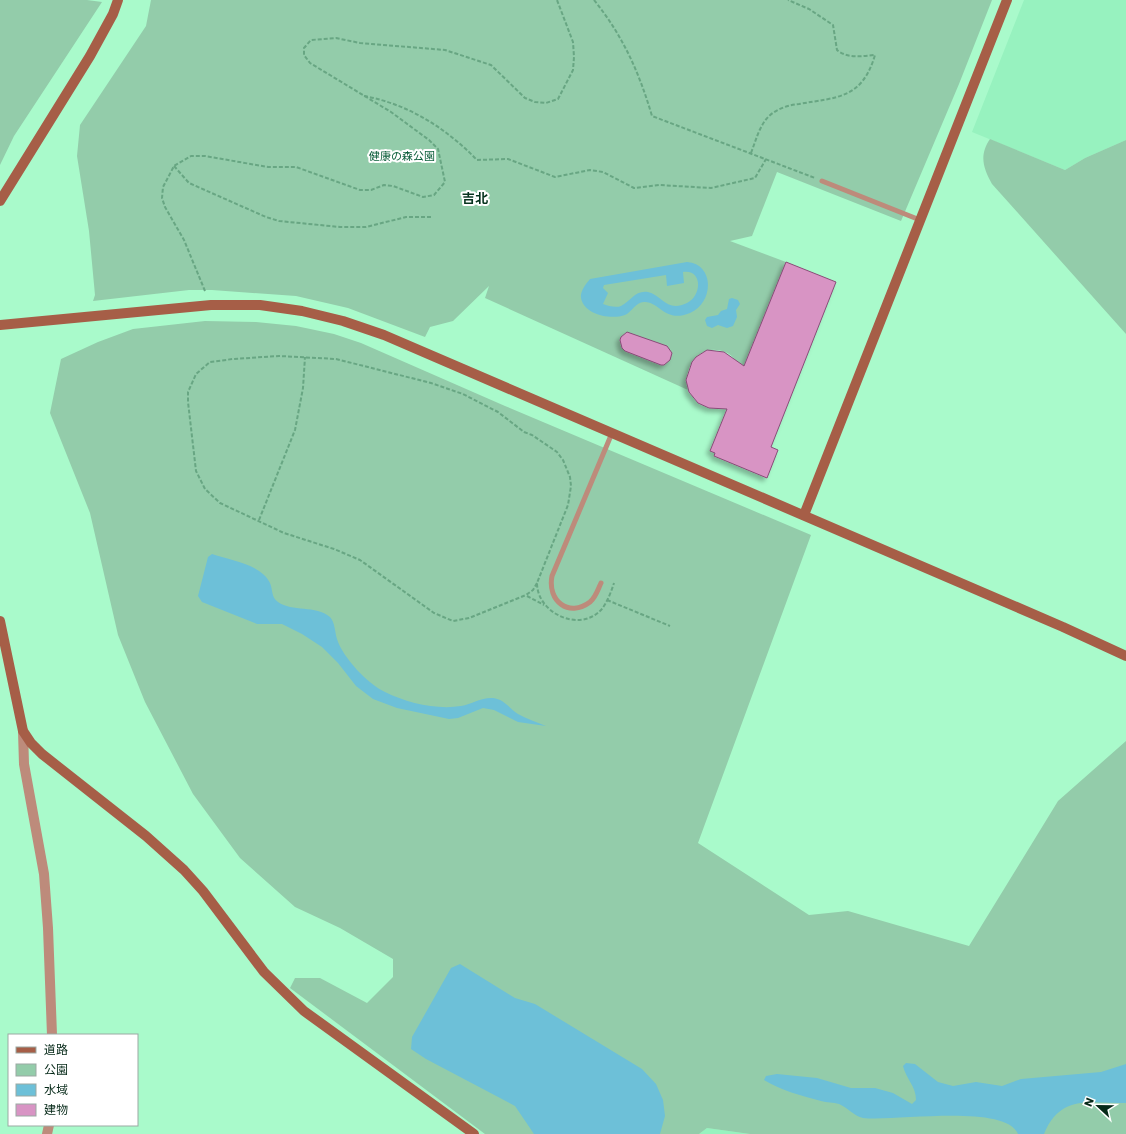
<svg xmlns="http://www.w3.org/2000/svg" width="1126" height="1134" font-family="Poppins,'Noto Sans JP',sans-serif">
<defs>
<filter id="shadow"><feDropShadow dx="-3.5" dy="3.5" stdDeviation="2" flood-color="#0004"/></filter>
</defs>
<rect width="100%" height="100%" fill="#a9facb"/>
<g fill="#97f2bf">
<polygon points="1024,0 1126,0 1126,140 1085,158 1065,170 972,132"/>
<polygon points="707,1128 750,1134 699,1134"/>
</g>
<g fill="#93ccaa">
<polygon points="0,0 87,0 102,2 14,136 0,165"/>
<path d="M151 0H992L959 84 901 221 777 172 752 236 730 241 786 262 743 368C737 363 733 355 725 352 700 342 682 367 688 390L485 298 489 286 453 321 430 327 425 337 348 308 296 296 212 290H189L93 301 95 295 89 231 77 156 80 125 146 26Z"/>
<path d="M990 139 1065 170 1085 158 1126 140V334L992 184C983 168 979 155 990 139Z"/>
<polygon points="205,321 256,322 296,326 334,334 361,343 505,406 811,535 698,843 809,915 848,911 969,946 1058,801 1126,741 1126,1134 750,1134 707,1128 699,1134 485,1134 290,988 295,978 320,978 367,1003 393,977 393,959 340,928 295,907 240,858 193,794 145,702 118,635 90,513 50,413 61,359 98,342 133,329"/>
</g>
<g fill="#6dc0d8" fill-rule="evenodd">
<path d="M687 262C715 264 714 303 690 313 665 323 661 303 645 302 636 301 632 312 625 315 611 320 584 315 581 298 580 291 586 284 590 279ZM683 272C703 269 702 296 687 303 667 313 662 295 648 292 635 290 631 301 621 306 616 308 608 306 603 304L608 293 603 288 604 285 666 275 667 286 684 283Z"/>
<polygon points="732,298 738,300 740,304 736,310 737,317 733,326 727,328 718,325 712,328 707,326 705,320 707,317 718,315 721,311 727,309 729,299"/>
<path d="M212 554C229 560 261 564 270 583 273 590 271 597 278 602 292 612 316 605 330 617 335 622 335 633 337 639 343 658 368 684 385 692 407 703 437 710 461 706 472 704 482 697 493 698 504 699 510 709 518 714 527 719 537 722 546 726L518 722 494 710 483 708 458 718 449 719 397 708 373 699 356 686 338 663 322 647 302 634 282 624H257L202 602 198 596 208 557Z"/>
<polygon points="460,964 515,998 535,1004 642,1069 656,1084 663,1100 665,1116 660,1134 534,1134 515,1106 426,1059 411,1049 412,1037 451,968"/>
<path d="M906 1063 915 1064 938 1082 953 1086 976 1082 1002 1086 1021 1079 1101 1072 1126 1064V1103C1090 1103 1060 1094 1044 1134H1018C1005 1103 893 1122 863 1118 854 1116 847 1107 839 1104 833 1102 827 1103 821 1101 802 1096 780 1090 764 1080L766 1076 777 1074 817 1078 851 1088H875L893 1093 912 1104 916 1100C916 1086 906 1079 903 1066Z"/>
</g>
<g fill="#d894c4" stroke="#894b78" filter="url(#shadow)">
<polygon points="786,262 836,282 771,447 778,450 767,478 714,456 715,453 710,451 727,409 709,408 698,403 689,392 686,380 692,362 696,357 707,350 724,352 744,366"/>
<polygon points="627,332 667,346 672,353 670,360 664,365 661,365 625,351 622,348 620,340 621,337"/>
</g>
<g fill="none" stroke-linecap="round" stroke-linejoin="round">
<g stroke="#68a683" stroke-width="2" stroke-dasharray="4 2" stroke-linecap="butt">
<path d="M594 0C623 36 639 72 652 116L815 178"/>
<path d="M364 96C408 104 446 128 477 160L508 159 555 177 590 170 603 172 634 188 659 185 711 188 755 178 766 159"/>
<path d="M751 153C756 140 759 127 768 117 776 109 788 105 799 104 838 97 862 99 875 55 862 56 848 59 837 50L833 25 809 9 788 0"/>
<polyline points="174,166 189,183 266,217 279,221 340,227 366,227 406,217 433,217"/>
<polyline points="205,291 184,240 165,207 162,198 163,187 174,166 191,156 205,156 268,167 296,167 360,190 371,190 384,185 393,186 423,197 434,195 445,182 438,149 429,140 391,112 310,63 304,55 304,48 311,40 336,38 360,43 445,50 491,65 525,98 535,102 546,103 558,99 573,70 574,57 573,42 557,0"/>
<polyline points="259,520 295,430 303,388 305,357"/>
<path d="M537 583 533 590 526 595 469 618 453 621 434 613 360 560 334 549 284 533 220 503 205 489 196 471 188 402V392L196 374 210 362 233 359 279 356 336 359 431 383 463 394 498 412 524 432 532 435 557 452 563 460 570 477 571 486 568 505 537 583C537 613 579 633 601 610 607 603 611 592 614 583"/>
<polyline points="527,596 544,605"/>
<polyline points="607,600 670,626"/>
</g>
<g stroke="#bd8b7b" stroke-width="5">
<polyline points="822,181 920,220"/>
<path d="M601 583C598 589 596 597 590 602 569 618 547 601 552 576L612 433"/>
</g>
<g stroke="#bd8b7b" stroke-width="10">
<polyline points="23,731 24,764 44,874 48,928 52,1035"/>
<polyline points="47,1134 49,1125"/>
</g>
<g stroke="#a65e47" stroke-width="10">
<polyline points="0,201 90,56 113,14 118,0"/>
<polyline points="0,325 211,305 260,305 302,311 343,321 384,335 1063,627 1126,656"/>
<polyline points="804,515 1007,0"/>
<polyline points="0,621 23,731 31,743 42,754 146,836 184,870 203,891 264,972 304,1011 474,1134"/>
</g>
</g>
<g text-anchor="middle" stroke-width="4" stroke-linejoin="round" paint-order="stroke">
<g font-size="11" fill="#0a5d39" stroke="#fff">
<text x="402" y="160">健康の森公園</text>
</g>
<g font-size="13" font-weight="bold" fill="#06331e" stroke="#fff">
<text x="475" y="203">吉北</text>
</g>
</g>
<rect x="8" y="1034" width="130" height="92" fill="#ffffff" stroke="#9ba9a3"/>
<rect x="16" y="1047" width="20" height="6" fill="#a65e47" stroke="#9ba9a3"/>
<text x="44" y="1054" font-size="12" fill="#062918">道路</text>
<rect x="16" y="1064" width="20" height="12" fill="#93ccaa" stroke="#9ba9a3"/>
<text x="44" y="1074" font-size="12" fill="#062918">公園</text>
<rect x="16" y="1084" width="20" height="12" fill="#6dc0d8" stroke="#9ba9a3"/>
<text x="44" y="1094" font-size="12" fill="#062918">水域</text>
<rect x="16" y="1104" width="20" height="12" fill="#d894c4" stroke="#9ba9a3"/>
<text x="44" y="1114" font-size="12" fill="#062918">建物</text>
<g transform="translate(1098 1106) rotate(292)" stroke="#ffffff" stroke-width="3" paint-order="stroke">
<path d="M0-3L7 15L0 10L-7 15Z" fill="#062918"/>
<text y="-6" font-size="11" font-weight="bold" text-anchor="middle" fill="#062918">N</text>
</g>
</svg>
